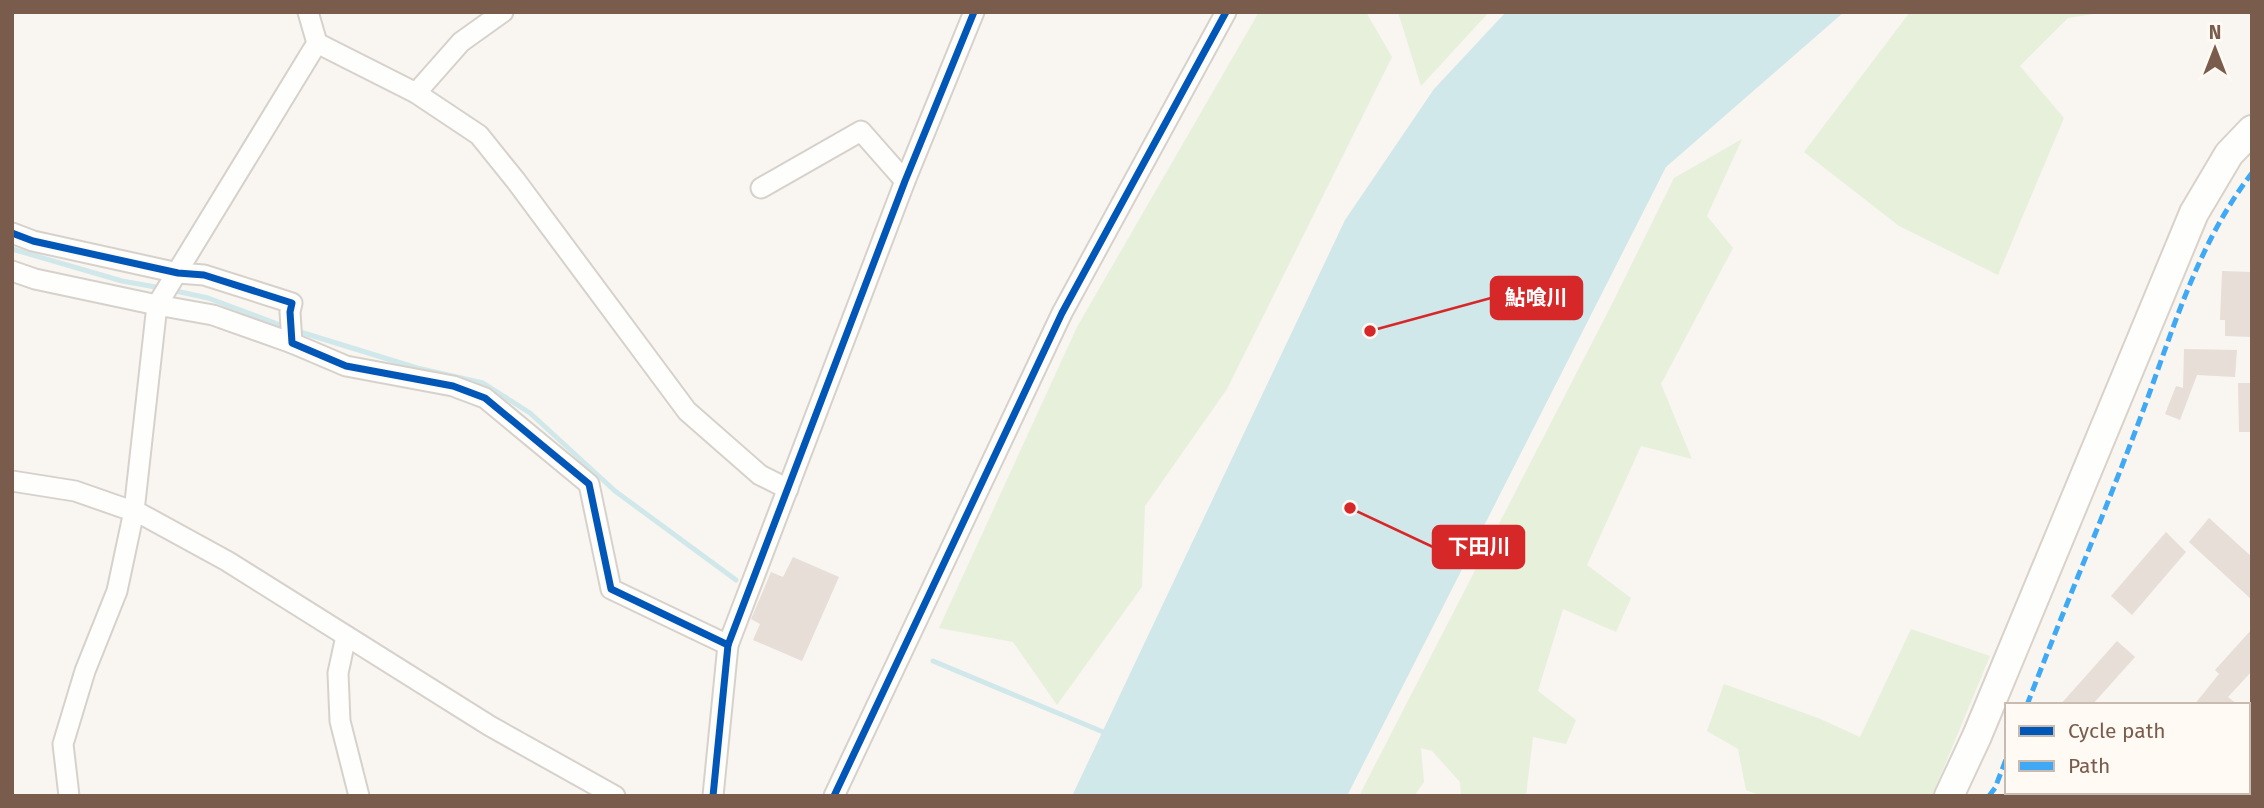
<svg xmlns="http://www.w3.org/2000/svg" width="2264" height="808" font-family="'Fira Sans','Noto Sans JP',sans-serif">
<rect width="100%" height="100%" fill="#f9f5f0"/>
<g fill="#e7f0db">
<polygon points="1259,12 1366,12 1392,57 1227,389 1145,506 1142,587 1057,705 1013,642 939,628 1077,327"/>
<polygon points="1398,12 1489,12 1421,86"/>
<polygon points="1910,12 2106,12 2068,18 2020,66 2064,118 1998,275 1899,226 1804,152"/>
<polygon points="1742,139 1707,216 1733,248 1661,384 1692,459 1641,446 1587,565 1631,598 1616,632 1563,609 1538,691 1576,720 1566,744 1533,737 1526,796 1461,796 1460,782 1432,751 1421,748 1424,782 1414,796 1359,796 1613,302 1674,178"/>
<polygon points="1911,629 1990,656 1932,796 1761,796 1746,790 1738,749 1707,731 1724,684 1818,718 1860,737"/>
</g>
<polygon fill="#d0e8ea" points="1506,12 1844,12 1666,167 1347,796 1072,796 1345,220 1434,89"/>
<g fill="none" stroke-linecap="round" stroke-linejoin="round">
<g stroke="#d0e8ea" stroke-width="5">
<polyline points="12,249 122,281 161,288"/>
<polyline points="171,290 208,298 288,328"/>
<polyline points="297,331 417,368 483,383 530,413 615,491 736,580"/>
<polyline points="933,661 1108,734"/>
</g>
</g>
<g fill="#e6ded7">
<polygon points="2222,271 2252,272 2251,337 2225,336 2225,320 2220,320"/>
<polygon points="2184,349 2237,350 2235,377 2197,375 2180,420 2165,414 2176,386 2183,388"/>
<polygon points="2238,383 2252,383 2252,432 2239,432"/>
<polygon points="2209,518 2252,557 2252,600 2189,542"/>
<polygon points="2166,532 2186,552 2132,615 2111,596"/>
<polygon points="793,557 839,577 802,661 753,640 760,624 751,619 771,572 783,577"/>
<polygon points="2252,629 2252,671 2228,697 2238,705 2194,705 2219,674 2215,670"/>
<polygon points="2117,641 2135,657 2092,705 2060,705"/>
</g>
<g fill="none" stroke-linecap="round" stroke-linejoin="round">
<defs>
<g id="street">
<polyline points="317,43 416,93 479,135 516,181 687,411 760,475 788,489"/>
<polyline points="416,93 461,42 503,12"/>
<polyline points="761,188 861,131 905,181"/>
<polyline points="12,233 33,241 178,273 204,275 292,303 290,312 292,343 346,366 453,386 485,398 589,484 611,589 728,645"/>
<polyline points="12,271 35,279 157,305 317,43 308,12"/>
<polyline points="12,481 75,491 141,514 227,561 490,726 615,796"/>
<polyline points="346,636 338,673 340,721 359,796"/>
<polyline points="2248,735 2249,716"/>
<polyline points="69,796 63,744 85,671 117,591 134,511 157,305 213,315 292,343"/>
<polyline points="713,796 728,645 905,181 974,12"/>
<polyline points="834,796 1062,313 1226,12"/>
<polyline points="2179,796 2182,792"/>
<polyline points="2246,796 2246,792"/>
</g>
<polyline id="secondary" points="1949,796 1977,736 2194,213 2229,154 2252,130"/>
</defs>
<use href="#street" stroke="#d7d1cb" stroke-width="23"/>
<use href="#secondary" stroke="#d9d2cb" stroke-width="32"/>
<use href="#street" stroke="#fefefd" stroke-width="19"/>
<use href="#secondary" stroke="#fefefd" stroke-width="28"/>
<g stroke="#3fa9f5" stroke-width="5" stroke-dasharray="10 5" stroke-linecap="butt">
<path d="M2027 705C2065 606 2107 508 2144 408 2174 327 2198 243 2252 173"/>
<polyline points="1989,796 1995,788 2007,757"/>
</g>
<defs>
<g id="cycleway">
<polyline points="12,233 33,241 178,273 204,275 292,303 290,312 292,343 346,366 453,386 485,398 589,484 611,589 728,645"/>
<polyline points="713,796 728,645 905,181 974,12"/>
<polyline points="834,796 1062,313 1226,12"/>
</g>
</defs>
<use href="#cycleway" stroke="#fffaf3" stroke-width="11"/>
<use href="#cycleway" stroke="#0057b8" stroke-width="7"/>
</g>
<path fill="none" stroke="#d62828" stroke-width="2.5" d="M1370 331L1491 298M1350 508L1433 547"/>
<g fill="#d62828" stroke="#fffaf3" stroke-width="2.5">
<circle cx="1370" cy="331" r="7"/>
<circle cx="1350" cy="508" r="7"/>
</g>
<g fill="#d62828" stroke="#d62828" stroke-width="2.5">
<rect x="1491" y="277" width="91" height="42" rx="7"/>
<rect x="1433" y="526" width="91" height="42" rx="7"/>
</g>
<g font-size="21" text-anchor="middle" font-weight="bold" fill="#fff">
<text x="1536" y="305">鮎喰川</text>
<text x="1479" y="554">下田川</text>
</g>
<rect width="2264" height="808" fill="none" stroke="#7a5c4d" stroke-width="28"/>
<rect x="2005" y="703" width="245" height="91" fill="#fffaf3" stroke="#cabbb1" stroke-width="2"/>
<rect x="2019" y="726" width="35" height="10" fill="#0057b8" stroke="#cabbb1" stroke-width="2"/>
<text x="2068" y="738" font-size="21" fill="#7a5c4d">Cycle path</text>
<rect x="2019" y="761" width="35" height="10" fill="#3fa9f5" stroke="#cabbb1" stroke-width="2"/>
<text x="2068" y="773" font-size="21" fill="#7a5c4d">Path</text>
<g transform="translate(2215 49)" stroke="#fffaf3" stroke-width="5" paint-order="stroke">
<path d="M0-5L12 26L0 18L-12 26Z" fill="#7a5c4d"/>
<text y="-10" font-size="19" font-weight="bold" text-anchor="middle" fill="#7a5c4d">N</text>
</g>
</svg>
